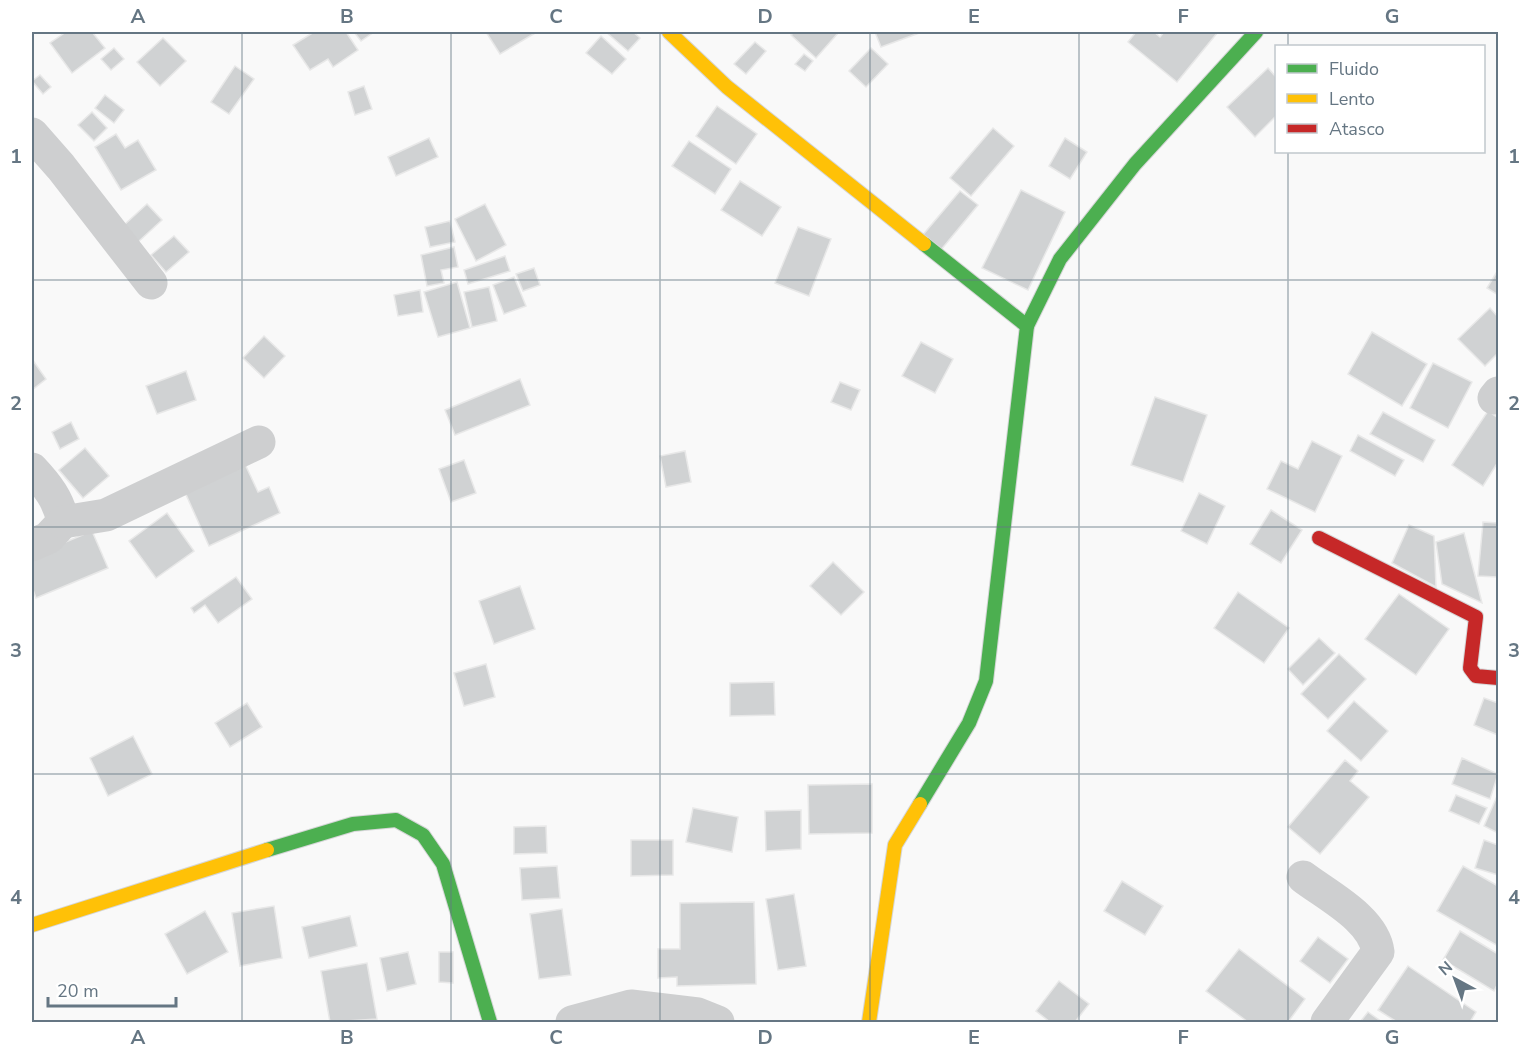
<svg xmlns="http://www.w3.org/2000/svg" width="1530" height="1054" font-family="'Nunito Sans',sans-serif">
<rect width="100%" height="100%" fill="#f9f9f9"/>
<g fill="#d0d2d3" stroke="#e8e8e8" stroke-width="1.5">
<polygon points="66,32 92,32 105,48 72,73 50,43"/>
<polygon points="314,32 346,32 358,50 333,67 328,59 310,70 293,45"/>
<polygon points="354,32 374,32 361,41"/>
<polygon points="486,32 537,32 500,54"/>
<polygon points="606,32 633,32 640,38 628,51"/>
<polygon points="794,32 839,32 816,58 791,35"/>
<polygon points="875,32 922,32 881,47"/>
<polygon points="1136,32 1154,32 1160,37 1164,32 1218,32 1177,82 1128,42"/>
<polygon points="601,36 626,59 612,74 586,53"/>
<polygon points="163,38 186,61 160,86 137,62"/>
<polygon points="755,42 766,51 746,74 734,64"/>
<polygon points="114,48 124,59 111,70 101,59"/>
<polygon points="871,48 888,64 866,87 849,71"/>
<polygon points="804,54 813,61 805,71 795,64"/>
<polygon points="235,66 254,79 229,114 211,102"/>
<polygon points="1268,68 1276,77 1276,116 1255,137 1227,107"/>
<polygon points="40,75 51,87 43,94 32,81"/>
<polygon points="364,86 372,109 355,115 348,92"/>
<polygon points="105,95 124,110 114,123 95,108"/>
<polygon points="717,106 757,134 736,164 696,136"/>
<polygon points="92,112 107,128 94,141 78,125"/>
<polygon points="993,128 1014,146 971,196 950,178"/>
<polygon points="116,134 125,148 138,140 156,170 121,190 95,147"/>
<polygon points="429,138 438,157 396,176 388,157"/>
<polygon points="1065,138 1087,152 1070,179 1049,166"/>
<polygon points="689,141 731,169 715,194 672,166"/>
<polygon points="740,181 781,207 762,236 721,210"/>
<polygon points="1021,190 1065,212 1028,290 982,268"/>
<polygon points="960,191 978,205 940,251 922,236"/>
<polygon points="147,204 162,220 138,242 123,226"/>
<polygon points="485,204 506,245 476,261 455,219"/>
<polygon points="450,221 455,242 430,247 425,227"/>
<polygon points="798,227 831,239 809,296 775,283"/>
<polygon points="174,236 189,252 166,272 151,255"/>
<polygon points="454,247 458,267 441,270 444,283 427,286 421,255"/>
<polygon points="505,256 510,271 468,284 464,270"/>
<polygon points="534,268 540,285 523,291 516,274"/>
<polygon points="1498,270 1498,295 1487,288"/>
<polygon points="514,277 526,306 504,314 493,285"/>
<polygon points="457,282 470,328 438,337 424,292"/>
<polygon points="489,287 497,321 472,327 464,292"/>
<polygon points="420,290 423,312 398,316 394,295"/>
<polygon points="1490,308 1498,317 1498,353 1485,366 1458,339"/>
<polygon points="1372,332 1427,364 1402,406 1348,374"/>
<polygon points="264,336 285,356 264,378 243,358"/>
<polygon points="921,342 953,359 935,393 902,376"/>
<polygon points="32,359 46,379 32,390"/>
<polygon points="1433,363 1472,382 1448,428 1410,408"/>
<polygon points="186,371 196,400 157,414 146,386"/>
<polygon points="520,379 530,405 455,435 445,410"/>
<polygon points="840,382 860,390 851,410 831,402"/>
<polygon points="1155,397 1207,415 1183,482 1131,465"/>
<polygon points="1488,411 1498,418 1498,462 1483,486 1452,465"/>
<polygon points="1383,412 1435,440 1423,462 1370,434"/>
<polygon points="71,422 79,439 60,449 52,432"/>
<polygon points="1358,435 1404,460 1395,476 1350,451"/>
<polygon points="1312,441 1342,456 1315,512 1267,489 1281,461 1298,469"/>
<polygon points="85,448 109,476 83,498 59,470"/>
<polygon points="685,451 691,482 666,487 660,456"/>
<polygon points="464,460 476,493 451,502 439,469"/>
<polygon points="244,462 258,492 269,487 280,513 209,546 184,490"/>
<polygon points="1199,493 1225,506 1207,544 1181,531"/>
<polygon points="1271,510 1302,530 1281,563 1250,544"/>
<polygon points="167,513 194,551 156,578 129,541"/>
<polygon points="1483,522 1498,523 1498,577 1478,576"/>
<polygon points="1409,525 1434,536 1436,587 1392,563"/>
<polygon points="92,531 108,568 36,598 32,587 32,556"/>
<polygon points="1464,533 1482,603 1442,584 1436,542"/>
<polygon points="833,562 864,592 841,615 810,586"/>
<polygon points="236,577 252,599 218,623 205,605 194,613 191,608"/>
<polygon points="520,586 535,629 494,644 479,601"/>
<polygon points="1238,592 1289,628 1264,663 1214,628"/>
<polygon points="1399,594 1449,629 1416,675 1365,639"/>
<polygon points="1319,638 1335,653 1303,685 1288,669"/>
<polygon points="1339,654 1366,679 1328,719 1301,694"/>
<polygon points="486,664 495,697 464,706 454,673"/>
<polygon points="774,682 775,715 730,716 730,683"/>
<polygon points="1484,698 1498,703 1498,735 1474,725"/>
<polygon points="1354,701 1388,731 1361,761 1327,731"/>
<polygon points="247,703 262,727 230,747 215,723"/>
<polygon points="133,736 152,774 108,796 90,758"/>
<polygon points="1462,758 1498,774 1490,799 1452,784"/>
<polygon points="1345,760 1358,771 1350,781 1369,797 1320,854 1288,827"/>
<polygon points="872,784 872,833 809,834 808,785"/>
<polygon points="1498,794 1498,833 1484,826"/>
<polygon points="1456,795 1487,808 1479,824 1449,811"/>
<polygon points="693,808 738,817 732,852 686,842"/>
<polygon points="801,810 801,849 766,851 765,811"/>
<polygon points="546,826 547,853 514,854 514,827"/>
<polygon points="631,840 673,840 673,875 631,876"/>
<polygon points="1484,840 1498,845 1498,875 1475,868"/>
<polygon points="557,866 560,898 522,900 520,868"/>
<polygon points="1463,866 1498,886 1498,946 1437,911"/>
<polygon points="1122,881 1163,906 1145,935 1104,911"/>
<polygon points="794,894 806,966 778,970 766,899"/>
<polygon points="754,902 756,984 677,986 677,977 658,978 658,949 680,949 680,903"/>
<polygon points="274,906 282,958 240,966 232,913"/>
<polygon points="562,909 571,975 539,979 530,914"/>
<polygon points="205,911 228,952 187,974 165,934"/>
<polygon points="350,916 357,946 309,958 302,927"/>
<polygon points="1460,931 1498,954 1498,983 1494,991 1443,960"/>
<polygon points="1318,937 1348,959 1330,983 1300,961"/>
<polygon points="1239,949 1305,999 1288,1022 1248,1022 1206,991"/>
<polygon points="408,952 416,984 387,991 380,958"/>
<polygon points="439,952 453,952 453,983 439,982"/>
<polygon points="367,963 377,1019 330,1022 321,971"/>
<polygon points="1408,966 1476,1012 1470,1022 1397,1022 1378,1010"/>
<polygon points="1059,981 1089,1004 1075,1022 1050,1022 1036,1011"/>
<polygon points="1368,1012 1382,1022 1360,1022"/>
</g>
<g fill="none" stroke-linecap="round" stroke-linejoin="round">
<defs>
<g id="fast">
<polyline points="1027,326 1060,259 1135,164 1256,32"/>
<polyline points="920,804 969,723 986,681 1027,326 924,244"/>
<polyline points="267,850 353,824 396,820 423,835 443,864 490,1022"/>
</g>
<g id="slow">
<polyline points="669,32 727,87 924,244"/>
<polyline points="32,925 267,850"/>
<polyline points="869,1022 895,845 920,804"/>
</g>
<polyline id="jam" points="1319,538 1476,617 1470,668 1476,676 1498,678"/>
</defs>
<use href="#fast" stroke="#d5d6d7" stroke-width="16"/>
<use href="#slow" stroke="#d5d6d7" stroke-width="16"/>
<use href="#jam" stroke="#d5d6d7" stroke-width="16"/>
<g stroke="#cecfd0" stroke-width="33">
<polyline points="32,134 61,167 151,283"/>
<polyline points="1494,398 1498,393"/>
<path d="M32 469C47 485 59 500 63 522L48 538 32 545"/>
<polyline points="63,522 106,515 259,442"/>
<path d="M1303 877C1328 896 1374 919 1378 952L1327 1022"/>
<polyline points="572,1022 631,1006 698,1014 718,1022"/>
</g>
<use href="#fast" stroke="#4caf50" stroke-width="14"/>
<use href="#slow" stroke="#ffc107" stroke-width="14"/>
<use href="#jam" stroke="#c62828" stroke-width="14"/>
</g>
<path fill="none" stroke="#657683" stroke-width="1.5" stroke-opacity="0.55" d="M242 32V1022M451 32V1022M660 32V1022M870 32V1022M1079 32V1022M1288 32V46M1288 152V1022M32 280H1498M32 527H1498M32 774H1498"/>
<rect width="1530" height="1054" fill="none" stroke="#ffffff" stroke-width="66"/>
<rect x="1275" y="45" width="210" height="108" fill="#ffffff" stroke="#c1c8cd" stroke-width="1.5"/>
<rect x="1287" y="64" width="30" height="9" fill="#4caf50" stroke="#c1c8cd" stroke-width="1.5"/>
<text x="1329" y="75" font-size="18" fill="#657683">Fluido</text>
<rect x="1287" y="94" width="30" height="9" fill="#ffc107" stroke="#c1c8cd" stroke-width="1.5"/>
<text x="1329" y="105" font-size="18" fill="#657683">Lento</text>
<rect x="1287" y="124" width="30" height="9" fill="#c62828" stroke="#c1c8cd" stroke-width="1.5"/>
<text x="1329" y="135" font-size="18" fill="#657683">Atasco</text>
<g transform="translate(1455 979) rotate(319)" stroke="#ffffff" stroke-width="4.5" paint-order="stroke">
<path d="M0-4.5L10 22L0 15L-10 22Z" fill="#657683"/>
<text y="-9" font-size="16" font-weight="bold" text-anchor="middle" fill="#657683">N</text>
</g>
<path d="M48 997v9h128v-9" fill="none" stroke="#657683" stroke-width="3"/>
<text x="57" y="997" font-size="18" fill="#657683" stroke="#ffffff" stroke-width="4.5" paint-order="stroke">20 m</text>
<rect x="33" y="33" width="1464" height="988" fill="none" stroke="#657683" stroke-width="2"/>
<g font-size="20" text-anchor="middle" font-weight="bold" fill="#657683">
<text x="138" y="23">A</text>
<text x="347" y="23">B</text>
<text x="556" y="23">C</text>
<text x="765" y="23">D</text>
<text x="974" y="23">E</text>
<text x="1183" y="23">F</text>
<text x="1392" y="23">G</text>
<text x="16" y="163">1</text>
<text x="1514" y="163">1</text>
<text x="16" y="410">2</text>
<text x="1514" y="410">2</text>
<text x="16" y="657">3</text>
<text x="1514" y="657">3</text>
<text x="16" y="904">4</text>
<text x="1514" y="904">4</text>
<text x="138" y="1044">A</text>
<text x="347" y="1044">B</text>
<text x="556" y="1044">C</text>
<text x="765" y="1044">D</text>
<text x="974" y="1044">E</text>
<text x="1183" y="1044">F</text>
<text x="1392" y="1044">G</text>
</g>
</svg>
